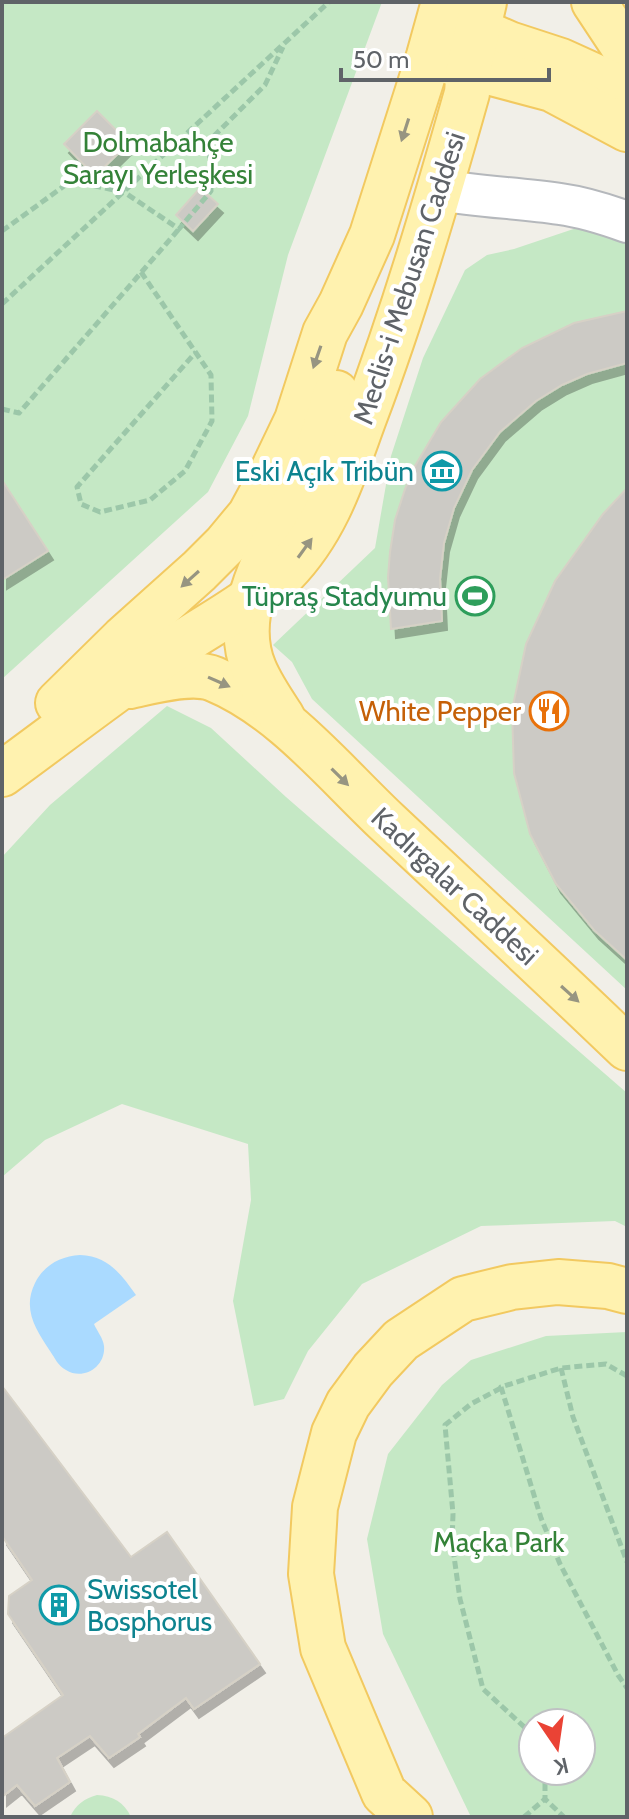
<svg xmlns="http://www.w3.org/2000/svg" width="629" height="1819" font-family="Cabin,sans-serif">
<defs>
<filter id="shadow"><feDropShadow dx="5" dy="9" stdDeviation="0" flood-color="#0004"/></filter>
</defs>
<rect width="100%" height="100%" fill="#f1efe8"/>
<g fill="#c5e8c5" fill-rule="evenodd">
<polygon points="2,2 382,2 288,255 248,416 208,492 2,679"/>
<polygon points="627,211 627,990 312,699 292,662 273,645 375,548 391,456 423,358 465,270 487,255 514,249"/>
<polygon points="167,706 211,728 286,797 627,1093 627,1227 615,1221 481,1226 362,1284 308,1351 284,1399 254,1406 233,1301 251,1200 248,1144 122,1104 45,1140 2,1177 2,857 50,805"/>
<path d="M627 1332V1817H471L383 1634 367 1539 388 1454 442 1385 471 1360 546 1336ZM581 1723V1771H533V1723Z"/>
<path d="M97 1795C113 1796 124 1802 131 1817H70C76 1804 84 1799 97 1795Z"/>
</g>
<path fill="#aadaff" d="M80 1255C108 1256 121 1274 136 1295L94 1324C97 1331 103 1338 104 1346 106 1367 83 1381 66 1370 58 1366 55 1358 50 1351 36 1330 22 1309 35 1283 44 1265 61 1256 80 1255Z"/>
<g fill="#cccac5" stroke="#d6d1c6" stroke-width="2" filter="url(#shadow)">
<polygon points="97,111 129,143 95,176 64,144"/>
<polygon points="200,188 218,204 193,231 176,215"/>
<polygon points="627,311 627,363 587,374 562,385 536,401 500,432 472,470 454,508 444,543 440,579 442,621 391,629 388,577 390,552 395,520 405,489 415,466 441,422 480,379 522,348 574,323"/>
<polygon points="2,480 48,551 2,580"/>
<polygon points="627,488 627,960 594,930 556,884 530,834 514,773 512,710 526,644 555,581 603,514"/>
<polygon points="2,1386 131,1557 167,1532 260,1664 194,1709 186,1698 138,1734 140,1737 109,1758 90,1736 57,1758 70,1782 35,1806 17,1785 2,1797 2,1738 63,1695 8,1614 9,1596 32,1580 2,1536"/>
</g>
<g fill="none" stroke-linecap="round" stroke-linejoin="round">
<defs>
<path id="minor" d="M440 190C479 197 520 198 560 204 582 207 605 214 627 222"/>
<g id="major">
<polyline points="594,2 627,52"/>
<polyline points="452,19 509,44 561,61 627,91"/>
<polyline points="443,60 552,89 627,129"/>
<path d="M130 686C153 681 192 670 214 679 282 707 334 772 387 822 467 897 548 972 627 1048"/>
<polyline points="58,703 123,639 199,571 225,545 250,515 263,491 297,420 325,333 341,304 372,235 429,56 444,2"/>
<path d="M282 717C272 702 261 686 254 669 227 605 280 536 306 480 319 453 327 422 336 393"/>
<path d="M2 774C61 731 119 686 179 645 206 627 234 612 260 592 269 586 278 581 284 573 327 529 343 475 364 418 404 312 436 203 467 93L469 67 484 2"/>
<polyline points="410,1817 384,1793 323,1648 311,1574 315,1507 334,1433 348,1404 373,1370 401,1340 463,1299 512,1287 558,1282 608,1286 627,1291"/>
</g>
</defs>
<use href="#minor" stroke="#b5b8bc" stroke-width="44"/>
<use href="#major" stroke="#f2c960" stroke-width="48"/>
<g stroke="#9cc7a9" stroke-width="5" stroke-dasharray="8 4" stroke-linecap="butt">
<polyline points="2,231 71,181 124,192 179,229 211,191 209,141 265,85 283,47"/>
<polyline points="141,272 211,375 212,421 185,471 150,500 100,512 81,504 77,487 196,352"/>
<polyline points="2,304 329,2"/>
<polyline points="2,409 19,413 179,229"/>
<polyline points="561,1368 573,1417 627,1562"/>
<polyline points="627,1376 606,1364 561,1368 501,1387 541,1518 560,1564 618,1675 627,1688"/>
<polyline points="501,1388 471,1404 445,1425 453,1514 452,1542 460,1599 483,1689 533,1735"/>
<polyline points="545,1771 545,1799 564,1817"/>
<polyline points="524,1817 545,1799"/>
</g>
<use href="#minor" stroke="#fff" stroke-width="40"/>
<use href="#major" stroke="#fff2af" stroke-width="44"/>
</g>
<defs><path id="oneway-solid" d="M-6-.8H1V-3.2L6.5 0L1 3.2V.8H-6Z" transform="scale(2)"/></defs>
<g fill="#979581">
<use href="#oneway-solid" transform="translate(405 130) rotate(108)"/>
<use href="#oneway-solid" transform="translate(317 357) rotate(109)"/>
<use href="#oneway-solid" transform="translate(305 548) rotate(-54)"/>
<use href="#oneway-solid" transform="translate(190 579) rotate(138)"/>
<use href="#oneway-solid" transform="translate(219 682) rotate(24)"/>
<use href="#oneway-solid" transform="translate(340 777) rotate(45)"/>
<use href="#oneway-solid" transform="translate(570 994) rotate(42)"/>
</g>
<defs>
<symbol id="museum-ring" viewBox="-11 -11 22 22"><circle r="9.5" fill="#fff" stroke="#0f9aa8" stroke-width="1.5"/><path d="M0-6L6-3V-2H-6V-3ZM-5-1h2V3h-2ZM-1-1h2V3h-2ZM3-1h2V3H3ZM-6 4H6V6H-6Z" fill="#0f9aa8"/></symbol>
<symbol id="stadium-ring" viewBox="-11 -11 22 22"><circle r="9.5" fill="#fff" stroke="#2e9e5b" stroke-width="1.5"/><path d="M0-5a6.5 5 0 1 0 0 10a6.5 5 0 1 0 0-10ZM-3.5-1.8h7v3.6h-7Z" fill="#2e9e5b"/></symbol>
<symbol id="restaurant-ring" viewBox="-11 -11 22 22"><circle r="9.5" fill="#fff" stroke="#e8710a" stroke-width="1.5"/><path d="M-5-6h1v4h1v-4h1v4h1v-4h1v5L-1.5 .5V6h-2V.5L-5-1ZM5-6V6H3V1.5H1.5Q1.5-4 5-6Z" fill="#e8710a"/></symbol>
<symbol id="building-ring" viewBox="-11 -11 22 22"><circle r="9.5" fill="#fff" stroke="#0f9aa8" stroke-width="1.5"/><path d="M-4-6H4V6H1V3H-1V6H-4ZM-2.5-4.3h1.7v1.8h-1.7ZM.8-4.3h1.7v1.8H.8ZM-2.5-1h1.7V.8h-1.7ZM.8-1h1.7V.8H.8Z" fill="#0f9aa8"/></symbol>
</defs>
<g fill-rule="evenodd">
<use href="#museum-ring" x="420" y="449" width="44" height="44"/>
<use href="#stadium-ring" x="453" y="574" width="44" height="44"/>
<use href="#restaurant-ring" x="527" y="689" width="44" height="44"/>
<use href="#building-ring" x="37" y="1583" width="44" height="44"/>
</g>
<g text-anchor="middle" stroke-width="8" stroke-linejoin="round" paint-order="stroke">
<g font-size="28" fill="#348238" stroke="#fff">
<text x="158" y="152">Dolmabahçe<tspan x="158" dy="32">Sarayı Yerleşkesi</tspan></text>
<text x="499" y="1552">Maçka Park</text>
</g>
<g font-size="28" fill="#5f6368" stroke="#fff">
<text transform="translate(409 278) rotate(-72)" y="10">Meclis-i Mebusan Caddesi</text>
<text transform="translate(455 886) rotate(43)" y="10">Kadırgalar Caddesi</text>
</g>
<g font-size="28" fill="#0d838f" stroke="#fff" text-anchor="end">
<text x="414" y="481">Eski Açık Tribün</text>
<text x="87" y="1599" text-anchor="start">Swissotel<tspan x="87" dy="32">Bosphorus</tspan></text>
</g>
<g font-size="28" fill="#27864d" stroke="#fff" text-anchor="end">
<text x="447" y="606">Tüpraş Stadyumu</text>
</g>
<g font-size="28" fill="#c56008" stroke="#fff" text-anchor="end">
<text x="521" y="721">White Pepper</text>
</g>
</g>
<rect width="629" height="1819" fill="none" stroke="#5f6368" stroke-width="8"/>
<g transform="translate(557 1747) rotate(167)"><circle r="38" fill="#ffffff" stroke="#bfc1c3" stroke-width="2"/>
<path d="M0-6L14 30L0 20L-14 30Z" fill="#ea4335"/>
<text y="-12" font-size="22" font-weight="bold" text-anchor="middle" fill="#5f6368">K</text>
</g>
<path d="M341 68v12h208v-12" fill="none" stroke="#5f6368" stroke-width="4"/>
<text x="353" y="68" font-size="24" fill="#5f6368" stroke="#ffffff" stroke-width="6" paint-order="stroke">50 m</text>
</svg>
